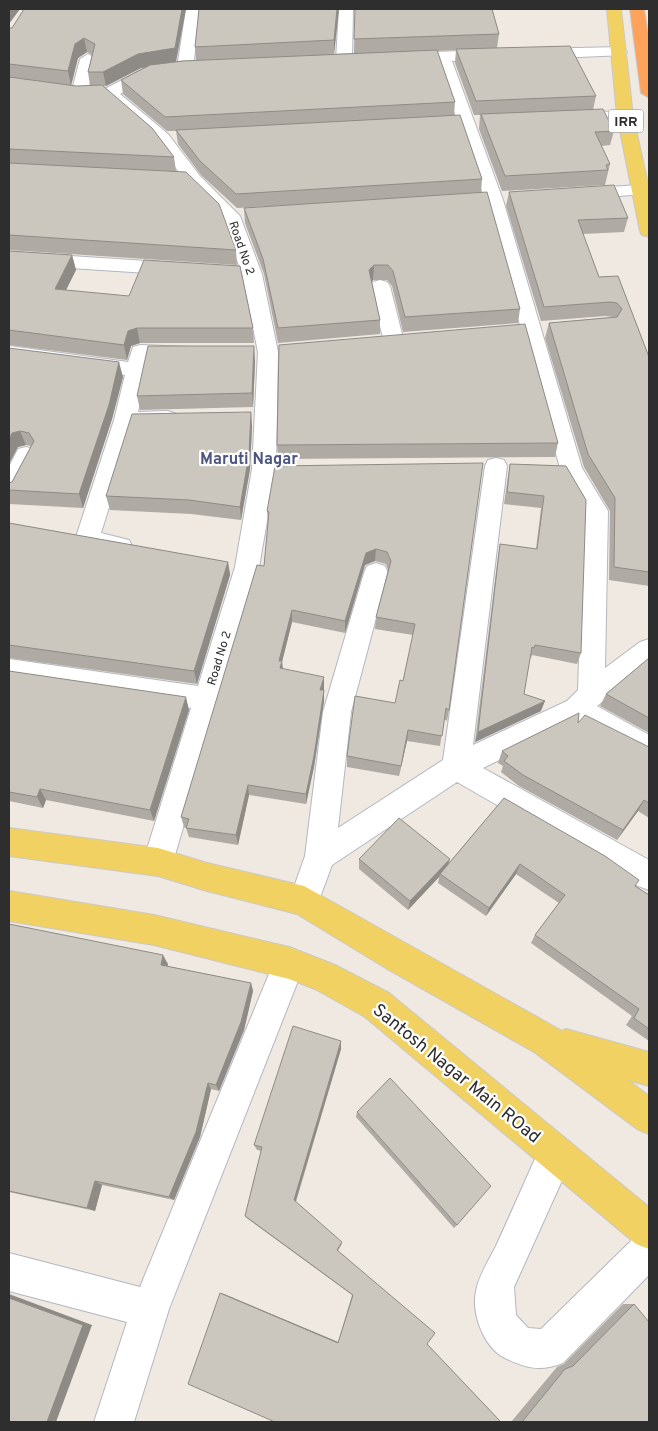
<svg xmlns="http://www.w3.org/2000/svg" width="658" height="1431" font-family="Overpass,sans-serif">
<rect width="100%" height="100%" fill="#efe9e1"/>
<g fill="none" stroke-linecap="round" stroke-linejoin="round">
<defs>
<g id="minor">
<polygon points="186,9 200,9 193,68 185,73 177,68"/>
<polygon points="339,9 353,9 352,60 344,65 336,60"/>
<polygon points="619,47 627,52 624,55 535,59 527,54 535,49"/>
<polygon points="492,50 497,52 500,55 497,58 452,61 503,200 582,468 608,511 605,668 640,642 649,639 649,665 597,706 649,735 649,761 576,722 483,768 649,860 649,890 638,886 457,782 332,865 315,911 304,916 293,911 289,901 305,856 323,712 364,573 367,566 376,563 385,566 388,573 351,712 338,828 443,760 485,466 488,460 496,458 504,460 507,466 473,745 567,701 578,690 584,511 560,468 485,200 437,62 403,63 395,58 403,53"/>
<polygon points="88,54 96,59 87,94 79,99 73,97 71,94 80,59"/>
<polygon points="155,66 161,68 163,71 161,74 120,94 168,134 200,176 240,216 262,274 278,352 276,469 259,567 173,862 169,872 158,876 147,872 143,862 191,708 9,681 9,659 198,686 235,567 252,469 258,352 242,274 222,218 188,184 156,142 101,93 103,90 141,70"/>
<polygon points="625,111 631,112 633,116 631,120 569,123 563,122 561,118 563,114 569,113"/>
<polygon points="639,185 645,186 648,190 645,194 579,199 573,198 570,194 573,190 579,189"/>
<polygon points="9,252 178,263 185,265 188,269 185,273 178,275 9,264"/>
<polygon points="380,280 387,282 390,286 404,342 401,347 394,349 387,347 384,342 370,286 373,282"/>
<polygon points="140,345 190,347 193,352 190,357 149,359 138,412 168,411 176,414 179,419 176,424 134,427 101,533 129,540 132,546 129,552 120,555 78,546 75,540 114,420 125,375 9,360 9,346 128,362 133,347"/>
<polygon points="26,447 34,449 37,455 17,495 9,497 9,467 18,449"/>
<polygon points="289,947 300,952 305,963 169,1309 134,1422 94,1422 127,1322 9,1291 9,1253 140,1287 278,952"/>
<path d="M556 1136 569 1141 574 1154 514 1287 516 1315 528 1328 541 1329 636 1236 649 1230V1275L563 1363C540 1372 526 1368 505 1358 484 1348 471 1313 476 1291 479 1275 489 1260 496 1246 512 1211 527 1176 543 1141Z"/>
</g>
<g id="major">
<polygon points="607,9 621,9 633,116 649,189 649,237 642,235 640,231 617,116"/>
<polygon points="9,828 158,848 207,863 304,886 562,1031 566,1029 649,1052 649,1086 628,1080 649,1096 649,1134 637,1129 534,1052 389,970 297,914 207,891 158,876 9,856"/>
<polygon points="9,891 154,915 289,947 335,965 389,993 649,1207 649,1249 636,1244 365,1017 315,989 289,979 154,945 9,921"/>
</g>
<polygon id="highway" points="630,9 644,9 649,41 649,98 641,93"/>
</defs>
<use href="#minor" stroke="#b4b7c1" stroke-width="2"/>
<use href="#major" stroke="#c9c9c9" stroke-width="2"/>
<use href="#highway" stroke="#c9c9c9" stroke-width="2"/>
<use href="#minor" fill="#fff" fill-rule="evenodd"/>
<use href="#major" fill="#f2d163" fill-rule="evenodd"/>
<use href="#highway" fill="#ffa35c" fill-rule="evenodd"/>
</g>
<g fill="#afaba4" fill-rule="evenodd">
<path d="M24 9 176 61 196 60 195 47 199 9H339L334 54 354 53 355 9H352H492L499 34 497 48 596 96 593 110 614 131 610 145 601 146 610 164 605 185 502 191 479 129 480 115H474L455 63 456 50 437 51 455 102 454 115 482 179 481 193 520 309 518 323 403 332 392 286 387 280H373L372 282 380 320V334L278 343 264 274 245 223 244 208 328 203 237 208 201 175 178 144 176 131H167L123 94 121 80 144 68H141L106 86H103L174 157 176 171 236 250 237 265 9 250V28H12ZM87 52 92 55 88 72 90 86H76L71 85 78 58Z"/>
<polygon points="509,192 628,218 624,232 583,234 599,277 618,276 649,357 649,586 609,580 610,511 584,467 545,338 549,323 613,317 606,316 541,321 506,206"/>
<polygon points="9,251 72,255 76,270 66,290 253,328 254,343 140,343 131,346 127,360 9,345"/>
<polygon points="9,348 123,377 112,419 83,508 9,504 9,483 12,482 31,446 26,445 18,447"/>
<polygon points="255,361 253,407 140,410 137,396"/>
<polygon points="252,426 250,469 241,520 191,514 110,510 106,496"/>
<polygon points="558,443 555,457 278,459 277,445"/>
<polygon points="483,463 449,710 447,721 444,719 440,746 407,741 399,776 347,767 347,756 395,703 403,681 413,635 375,629 376,617 388,570 386,564 375,561 365,565 345,633 292,622 282,661 283,669 324,689 324,701 314,767 306,804 249,795 238,845 189,837 186,828 184,827 181,817 264,566 268,524 267,511"/>
<polygon points="510,464 566,466 581,653 577,664 532,655 531,658 530,658 524,694 541,711 475,742 498,556 500,544 536,549 541,508 504,504 508,476"/>
<polygon points="9,523 228,562 230,575 197,684 9,658"/>
<polygon points="649,658 649,733 600,706 606,694"/>
<polygon points="9,671 189,710 154,821 46,800 43,808 9,801"/>
<polygon points="578,723 649,747 649,818 638,811 617,840 519,786 501,772 503,766 498,763 502,751"/>
<polygon points="504,798 649,895 649,1041 626,1025 632,1016 531,943 535,935 559,903 516,874 486,916 438,883 439,877 408,910 359,869 359,859 448,864"/>
<polygon points="9,924 168,964 167,966 251,983 253,991 244,1030 219,1091 211,1089 200,1137 174,1200 102,1185 95,1211 9,1192"/>
<polygon points="341,1041 341,1049 296,1202 342,1244 338,1251 501,1422 220,1293 224,1294 338,1342 352,1295 248,1219 245,1216 261,1151 257,1150 254,1145"/>
<polygon points="357,1112 457,1225 454,1228 356,1117"/>
<polygon points="623,1304 634,1304 649,1422 511,1422 557,1367 564,1364"/>
</g>
<g fill="#8e8b86">
<polygon points="9,9 20,9 9,24"/>
<polygon points="182,9 186,9 176,62 141,68 106,86 103,72"/>
<polygon points="337,9 339,9 334,54 334,40"/>
<polygon points="84,38 87,52 78,58 71,86 68,71 75,44"/>
<polygon points="72,255 76,270 59,304 55,289"/>
<polygon points="374,265 373,280 368,285 369,270"/>
<polygon points="137,328 140,343 131,346 127,360 124,345 128,331"/>
<polygon points="254,346 255,361 253,407 252,393"/>
<polygon points="119,362 123,377 112,419 83,508 79,494"/>
<polygon points="251,412 252,426 250,469 241,520 240,507"/>
<polygon points="20,431 26,445 18,447 9,464 9,439 12,433"/>
<polygon points="376,549 375,561 365,565 345,633 345,621 366,553"/>
<polygon points="228,562 230,575 197,684 194,671"/>
<polygon points="292,610 292,622 282,662 283,673 281,680 279,661"/>
<polygon points="324,677 324,689 321,701 320,690"/>
<polygon points="324,690 324,701 314,767 306,804 306,794"/>
<polygon points="186,697 189,710 154,821 150,810"/>
<polygon points="545,701 541,711 475,742 478,732"/>
<polygon points="408,730 407,741 399,776 401,766"/>
<polygon points="248,785 249,795 238,845 236,835"/>
<polygon points="40,789 46,800 43,808 37,797"/>
<polygon points="644,800 638,811 617,840 623,830"/>
<polygon points="450,859 447,868 440,874 439,877 408,910 410,901"/>
<polygon points="520,864 516,874 486,916 489,908"/>
<polygon points="163,955 168,964 165,974 161,965"/>
<polygon points="251,983 253,991 244,1030 219,1091 216,1085"/>
<polygon points="341,1041 341,1049 295,1203 294,1200"/>
<polygon points="208,1083 211,1089 200,1137 174,1200 169,1197"/>
<polygon points="95,1181 102,1185 95,1211 87,1208"/>
<polygon points="220,1293 224,1294 338,1342 338,1343"/>
<polygon points="9,1294 92,1325 56,1422 47,1422 9,1298"/>
</g>
<g fill="#cbc7bf" stroke="#8e8b86">
<polygon points="24,9 182,9 175,48 138,54 103,72 88,72 95,44 84,38 75,44 68,71 9,64 9,28 12,28"/>
<polygon points="199,9 337,9 334,40 195,47"/>
<polygon points="355,9 492,9 499,34 354,39"/>
<polygon points="570,46 596,96 476,101 456,49"/>
<polygon points="437,50 455,102 165,117 121,80 150,65 183,61"/>
<polygon points="9,77 76,86 102,85 152,128 174,157 9,149"/>
<polygon points="603,109 614,131 595,132 610,164 606,165 608,170 505,176 481,114"/>
<polygon points="460,115 482,179 236,194 200,161 176,130"/>
<polygon points="9,163 186,172 219,204 236,250 9,235"/>
<polygon points="614,185 628,218 578,220 599,277 618,276 649,357 649,572 614,567 615,498 588,454 549,323 617,317 622,309 617,303 610,302 544,307 509,192"/>
<polygon points="487,192 520,309 405,317 393,271 388,265 374,265 369,270 380,320 278,328 263,259 244,208"/>
<polygon points="9,251 72,255 55,289 129,296 144,260 240,266 253,328 137,328 128,331 124,345 9,330"/>
<polygon points="525,324 558,443 277,445 279,345"/>
<polygon points="148,346 254,346 252,393 137,396"/>
<polygon points="9,348 119,362 109,405 79,494 9,490 9,483 12,482 34,441 29,433 20,431 12,433 9,439"/>
<polygon points="251,412 249,455 240,507 189,500 106,496 132,414"/>
<polygon points="483,463 449,710 446,708 442,736 408,730 401,766 347,756 355,696 395,703 400,680 403,681 415,624 376,617 391,561 387,552 376,549 366,553 345,621 292,610 279,661 282,661 280,668 324,677 320,690 324,690 314,756 306,794 248,785 236,835 186,828 189,819 181,817 257,565 264,566 269,512 267,511 275,466"/>
<polygon points="510,464 566,466 586,500 581,653 535,645 534,648 532,647 524,694 545,701 478,732 500,544 537,549 544,496 507,492"/>
<polygon points="9,523 228,562 194,671 9,645"/>
<polygon points="649,658 649,718 606,694"/>
<polygon points="9,671 186,697 150,810 40,789 37,797 9,792"/>
<polygon points="579,713 578,723 585,715 649,747 649,803 644,800 623,830 523,775 504,761 508,756 502,751"/>
<polygon points="504,798 605,856 639,880 635,886 649,895 649,1029 634,1018 639,1009 535,935 565,895 520,864 489,908 440,874"/>
<polygon points="399,818 450,859 410,901 359,859"/>
<polygon points="9,924 163,955 161,965 251,983 241,1022 216,1085 208,1083 196,1132 169,1197 95,1181 87,1208 9,1191"/>
<polygon points="293,1026 341,1041 294,1200 342,1242 337,1250 435,1333 427,1344 501,1422 275,1422 188,1384 220,1293 338,1343 353,1295 245,1216 262,1147 254,1145"/>
<polygon points="390,1078 491,1186 457,1225 357,1112"/>
<polygon points="9,1298 83,1325 47,1422 9,1422"/>
<polygon points="634,1304 649,1322 649,1422 522,1422 565,1369 573,1366"/>
</g>
<g text-anchor="middle" stroke-width="4.5" stroke-linejoin="round" paint-order="stroke">
<g font-size="12" fill="#2e2e2e" stroke="#fff">
<text transform="translate(242 248) rotate(71)" y="4">Road No 2</text>
<text transform="translate(219 658) rotate(-73)" y="4">Road No 2</text>
</g>
<rect fill="#fff" stroke="#6d6d6d" stroke-width="1" x="608.5" y="109.5" width="35" height="23" rx="4"/>
<g font-size="14" font-weight="bold" fill="#2e2e2e">
<text x="626" y="126">IRR</text>
</g>
<g font-size="16" font-weight="bold" fill="#4d5680" stroke="#fff">
<text x="249" y="464">Maruti Nagar</text>
</g>
<g font-size="18" fill="#2e2e2e" stroke="#fff">
<text transform="translate(457 1073) rotate(39)" y="6">Santosh Nagar Main ROad</text>
</g>
</g>
<rect width="658" height="1431" fill="none" stroke="#2e2e2e" stroke-width="20"/>
</svg>
